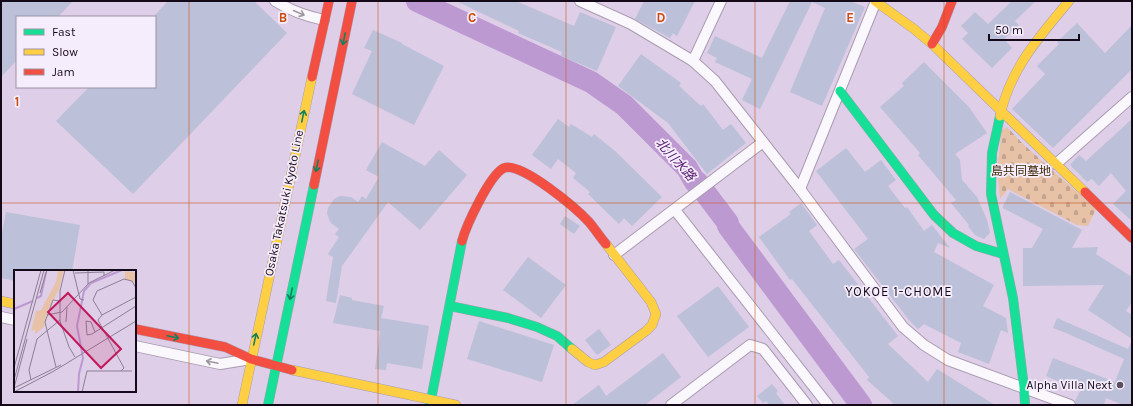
<svg xmlns="http://www.w3.org/2000/svg" width="1133" height="406" font-family="Karla,'Noto Sans JP',sans-serif">
<defs>
<pattern id="cemetery-stones" width="16" height="16" patternUnits="userSpaceOnUse"><rect width="16" height="16" fill="#e7c2a7"/><path d="M2 7V4a2 2 0 0 1 4 0v3zM10 15v-3a2 2 0 0 1 4 0v3z" fill="#c5a58f"/></pattern>
</defs>
<rect width="100%" height="100%" fill="#decee8"/>
<polygon fill="url(#cemetery-stones)" points="1007,127 1023,144 1096,209 1088,226 1077,225 1008,189 1000,199 997,169 1002,130"/>
<g fill="none" stroke-linecap="round" stroke-linejoin="round">
<polyline stroke="#bd99d2" stroke-width="22" points="417,1 591,82 624,105 687,168 695,182 697,182 728,223 728,226 861,405"/>
</g>
<g fill="#bcc0d8">
<polygon points="1,1 73,1 58,17 17,17 17,60 1,77"/>
<polygon points="168,1 254,1 287,33 133,194 56,121 89,87 155,87 155,15"/>
<polygon points="456,1 516,1 574,26 580,12 616,27 597,71 561,56 562,52 518,33 519,31"/>
<polygon points="644,1 695,1 677,36 673,33 670,38 635,19"/>
<polygon points="790,1 850,1 865,7 822,106 790,92 825,8 812,2 760,109 742,100 752,79 715,62 717,58 707,53 715,36 762,58"/>
<polygon points="1012,1 1036,1 1015,21 1019,25 1004,39 1012,48 992,68 962,39 968,33 961,26 975,12 988,24"/>
<polygon points="1077,23 1105,53 1132,25 1132,69 1053,148 1012,109 1045,74 1037,66 1059,44 1057,42"/>
<polygon points="373,30 402,43 402,44 444,66 414,125 352,94 372,51 364,48"/>
<polygon points="641,54 681,83 679,86 701,106 703,104 723,130 731,124 746,143 707,174 668,123 618,86"/>
<polygon points="924,62 969,107 987,133 955,154 960,160 962,180 977,197 987,220 990,233 984,239 975,235 968,226 969,225 951,203 956,200 918,155 920,153 880,107 904,86 902,83"/>
<polygon points="558,119 569,127 571,124 592,137 594,134 615,151 662,197 632,226 624,218 619,224 588,194 590,192 573,178 576,173 558,159 551,169 532,155"/>
<polygon points="1132,119 1132,221 1113,204 1126,191 1111,173 1099,186 1092,179 1087,182 1070,165 1079,155 1086,161"/>
<polygon points="382,142 425,166 439,150 467,175 420,230 388,202 342,266 336,303 326,301 333,257 328,254 339,237 335,234 339,229 331,223 329,219 327,213 328,208 334,199 340,196 351,197 358,202 362,196 366,199 379,177 366,170"/>
<polygon points="846,148 865,172 881,160 896,180 888,186 905,208 907,207 924,231 932,225 950,248 938,243 934,252 994,285 983,306 1006,318 1008,333 1001,330 989,364 958,352 961,343 924,324 918,329 909,320 854,249 868,239 816,171"/>
<polygon points="1010,192 1082,230 1072,248 1098,247 1096,254 1132,277 1132,302 1126,311 1132,315 1132,339 1088,310 1104,285 1023,286 1023,248 1032,248 1043,229 1003,208 1003,206"/>
<polygon points="801,203 817,225 809,231 833,264 839,260 898,336 888,344 928,382 937,369 995,405 895,405 867,380 869,377 792,279 790,280 759,237 791,214 789,212"/>
<polygon points="6,212 80,225 72,271 15,271 15,281 1,278 1,238"/>
<polygon points="565,216 580,226 574,234 560,224"/>
<polygon points="528,257 566,285 541,318 503,290"/>
<polygon points="718,286 749,327 708,357 677,316"/>
<polygon points="340,295 352,298 352,300 384,306 381,318 429,326 422,369 387,363 386,370 375,369 380,331 333,323"/>
<polygon points="1057,318 1128,349 1132,341 1132,405 1123,405 1106,398 1104,405 1076,405 1075,401 1080,391 1046,376 1053,358 1115,382 1124,359 1066,333 1053,328"/>
<polygon points="479,321 554,345 542,382 467,359"/>
<polygon points="599,329 611,345 597,355 585,340"/>
<polygon points="663,353 681,377 645,405 572,405 599,385 606,396"/>
<polygon points="772,384 778,391 776,393 785,405 769,405 766,401 763,403 757,396"/>
</g>
<g fill="none" stroke-linecap="round" stroke-linejoin="round">
<defs>
<g id="street">
<path d="M275 1C291 11 305 16 324 20"/>
<polyline points="580,1 631,24 693,61 715,81 800,189 903,327 924,345 948,360 1070,405"/>
<polyline points="693,61 721,1"/>
<polyline points="1056,164 1132,97"/>
<polyline points="800,189 876,1"/>
<polyline points="675,210 828,405"/>
<polyline points="614,255 763,142"/>
<polyline points="1,317 15,320"/>
<polyline points="135,346 220,364 251,359"/>
<polyline points="671,405 750,345 763,349 807,405"/>
</g>
<g id="fast">
<polyline points="840,91 934,215 953,233 976,246 1003,254"/>
<polyline points="1000,116 992,153 991,194 1013,298 1024,387 1025,405"/>
<polyline points="450,306 508,318 537,327 557,336 572,349"/>
<polyline points="268,405 314,185"/>
<polyline points="430,405 462,241"/>
</g>
<g id="slow">
<polyline points="875,1 914,29 932,44 1085,192"/>
<path d="M1000 116C1010 69 1039 37 1069 1"/>
<polyline points="1,301 15,304"/>
<polyline points="572,349 588,362 595,365 604,362 646,331 652,325 656,314 651,302 606,244"/>
<polyline points="292,370 456,405"/>
<polyline points="242,405 312,77"/>
</g>
<g id="jam">
<polyline points="932,44 942,27 952,1"/>
<polyline points="312,77 329,1"/>
<polyline points="314,185 352,1"/>
<polyline points="1085,192 1132,238"/>
<path d="M462 241C466 226 490 174 504 168 521 161 577 209 589 222 595 229 600 237 606 244"/>
<polyline points="135,329 225,347 251,359 292,370"/>
</g>
</defs>
<use href="#street" stroke="#a99cb0" stroke-width="12"/>
<use href="#fast" stroke="#a99cb0" stroke-width="10"/>
<use href="#slow" stroke="#a99cb0" stroke-width="10"/>
<use href="#jam" stroke="#a99cb0" stroke-width="10"/>
<use href="#street" stroke="#faf8fc" stroke-width="10"/>
<use href="#fast" stroke="#16e098" stroke-width="9"/>
<use href="#slow" stroke="#ffcf43" stroke-width="9"/>
<use href="#jam" stroke="#f24e42" stroke-width="9"/>
</g>
<defs><path id="oneway-shaft" d="M-6 0H5M1.5-3L5.5 0L1.5 3" fill="none" stroke-width="1.6" stroke-linecap="round" stroke-linejoin="round"/></defs>
<g stroke="#9e98a1">
<use href="#oneway-shaft" transform="translate(299 13) rotate(24)"/>
<use href="#oneway-shaft" transform="translate(212 362) rotate(-168)"/>
</g>
<g stroke="#157f5f">
<use href="#oneway-shaft" transform="translate(344 39) rotate(102)"/>
<use href="#oneway-shaft" transform="translate(303 116) rotate(-78)"/>
<use href="#oneway-shaft" transform="translate(317 166) rotate(102)"/>
<use href="#oneway-shaft" transform="translate(291 294) rotate(102)"/>
<use href="#oneway-shaft" transform="translate(173 337) rotate(12)"/>
<use href="#oneway-shaft" transform="translate(255 339) rotate(-78)"/>
</g>
<path fill="none" stroke="#c84d0e" stroke-width="1" stroke-opacity="0.55" d="M189 1V405M378 1V405M566 1V405M755 1V405M944 1V405M1 203H1132"/>
<circle fill="#5b4e61" stroke="#f6edfc" stroke-width="1.5" cx="1120" cy="385" r="4"/>
<g text-anchor="middle" stroke-width="3.5" stroke-linejoin="round" paint-order="stroke">
<g font-size="12" fill="#3f2907" stroke="#f6edfc">
<text x="1021" y="175">島共同墓地</text>
</g>
<g font-size="12" fill="#140919" stroke="#f6edfc">
<text transform="translate(284 203) rotate(-78)" y="4">Osaka Takatsuki Kyoto Line</text>
</g>
<g font-size="12" fill="#140919" stroke="#f6edfc" text-anchor="end">
<text x="1112" y="389">Alpha Villa Next</text>
</g>
<g font-size="13" font-style="italic" fill="#52186c" stroke="#f6edfc">
<text transform="translate(676 159) rotate(48)" y="5">北川水路</text>
</g>
<g font-size="13" letter-spacing="1" fill="#140919" stroke="#f6edfc">
<text x="899" y="296">YOKOE 1-CHOME</text>
</g>
</g>
<g transform="translate(14 270)">
<rect width="122" height="122" fill="#decee8"/>
<path d="M50 0 45 19 34 40 30 57 21 64V60L17 61 22 41 27 40 42 12 44 1ZM113 1 122 3V13L111 9V2Z" fill="#e7c2a7"/>
<path fill="none" stroke="#bd99d2" stroke-width="2" d="M23 28 27 26 32 2M0 39 19 31M64 122 65 104 69 88 63 56 70 21 77 13 108 0"/>
<path fill="none" stroke="#8d7f95" stroke-width="1" d="M51 0 46 21V51L55 77 61 87M59 0 66 29 70 30M74 0V14M61 3 90 2V6M26 23 33 0M33 45 48 42 75 13 101 0M88 45 79 30 83 21 110 9 118 11 122 18M52 52 53 37M81 62 77 52 72 51 73 65 78 64 122 36M42 97 31 52 39 30 46 31M0 98 27 0M107 101 110 98 84 50 88 45 122 27M0 110 30 0M17 110 15 100 23 69 46 50M0 118 47 95M0 118 13 69M0 122 40 101 122 51M68 122 73 101H118"/>
<path fill="#c2185b" fill-opacity="0.15" stroke="#c2185b" stroke-width="2" d="M54 23 107 79 87 98 34 42Z"/>
<rect width="122" height="122" fill="none" stroke="#140919" stroke-width="2"/>
</g>
<g font-size="13" text-anchor="middle" font-weight="bold" fill="#c84d0e" stroke="#f6edfc" stroke-width="3.5" stroke-linejoin="round" paint-order="stroke">
<text x="283" y="22">B</text>
<text x="472" y="22">C</text>
<text x="661" y="22">D</text>
<text x="850" y="22">E</text>
<text x="17" y="106">1</text>
</g>
<rect width="1133" height="406" fill="none" stroke="#140919" stroke-width="4"/>
<rect x="16" y="16" width="140" height="72" fill="#f6edfc" stroke="#9c92a1"/>
<rect x="24" y="29" width="20" height="6" fill="#16e098" stroke="#9c92a1"/>
<text x="52" y="36" font-size="12" fill="#140919">Fast</text>
<rect x="24" y="49" width="20" height="6" fill="#ffcf43" stroke="#9c92a1"/>
<text x="52" y="56" font-size="12" fill="#140919">Slow</text>
<rect x="24" y="69" width="20" height="6" fill="#f24e42" stroke="#9c92a1"/>
<text x="52" y="76" font-size="12" fill="#140919">Jam</text>
<path d="M989 34v6h90v-6" fill="none" stroke="#140919" stroke-width="2"/>
<text x="995" y="34" font-size="12" fill="#140919" stroke="#f6edfc" stroke-width="3" paint-order="stroke">50 m</text>
</svg>
